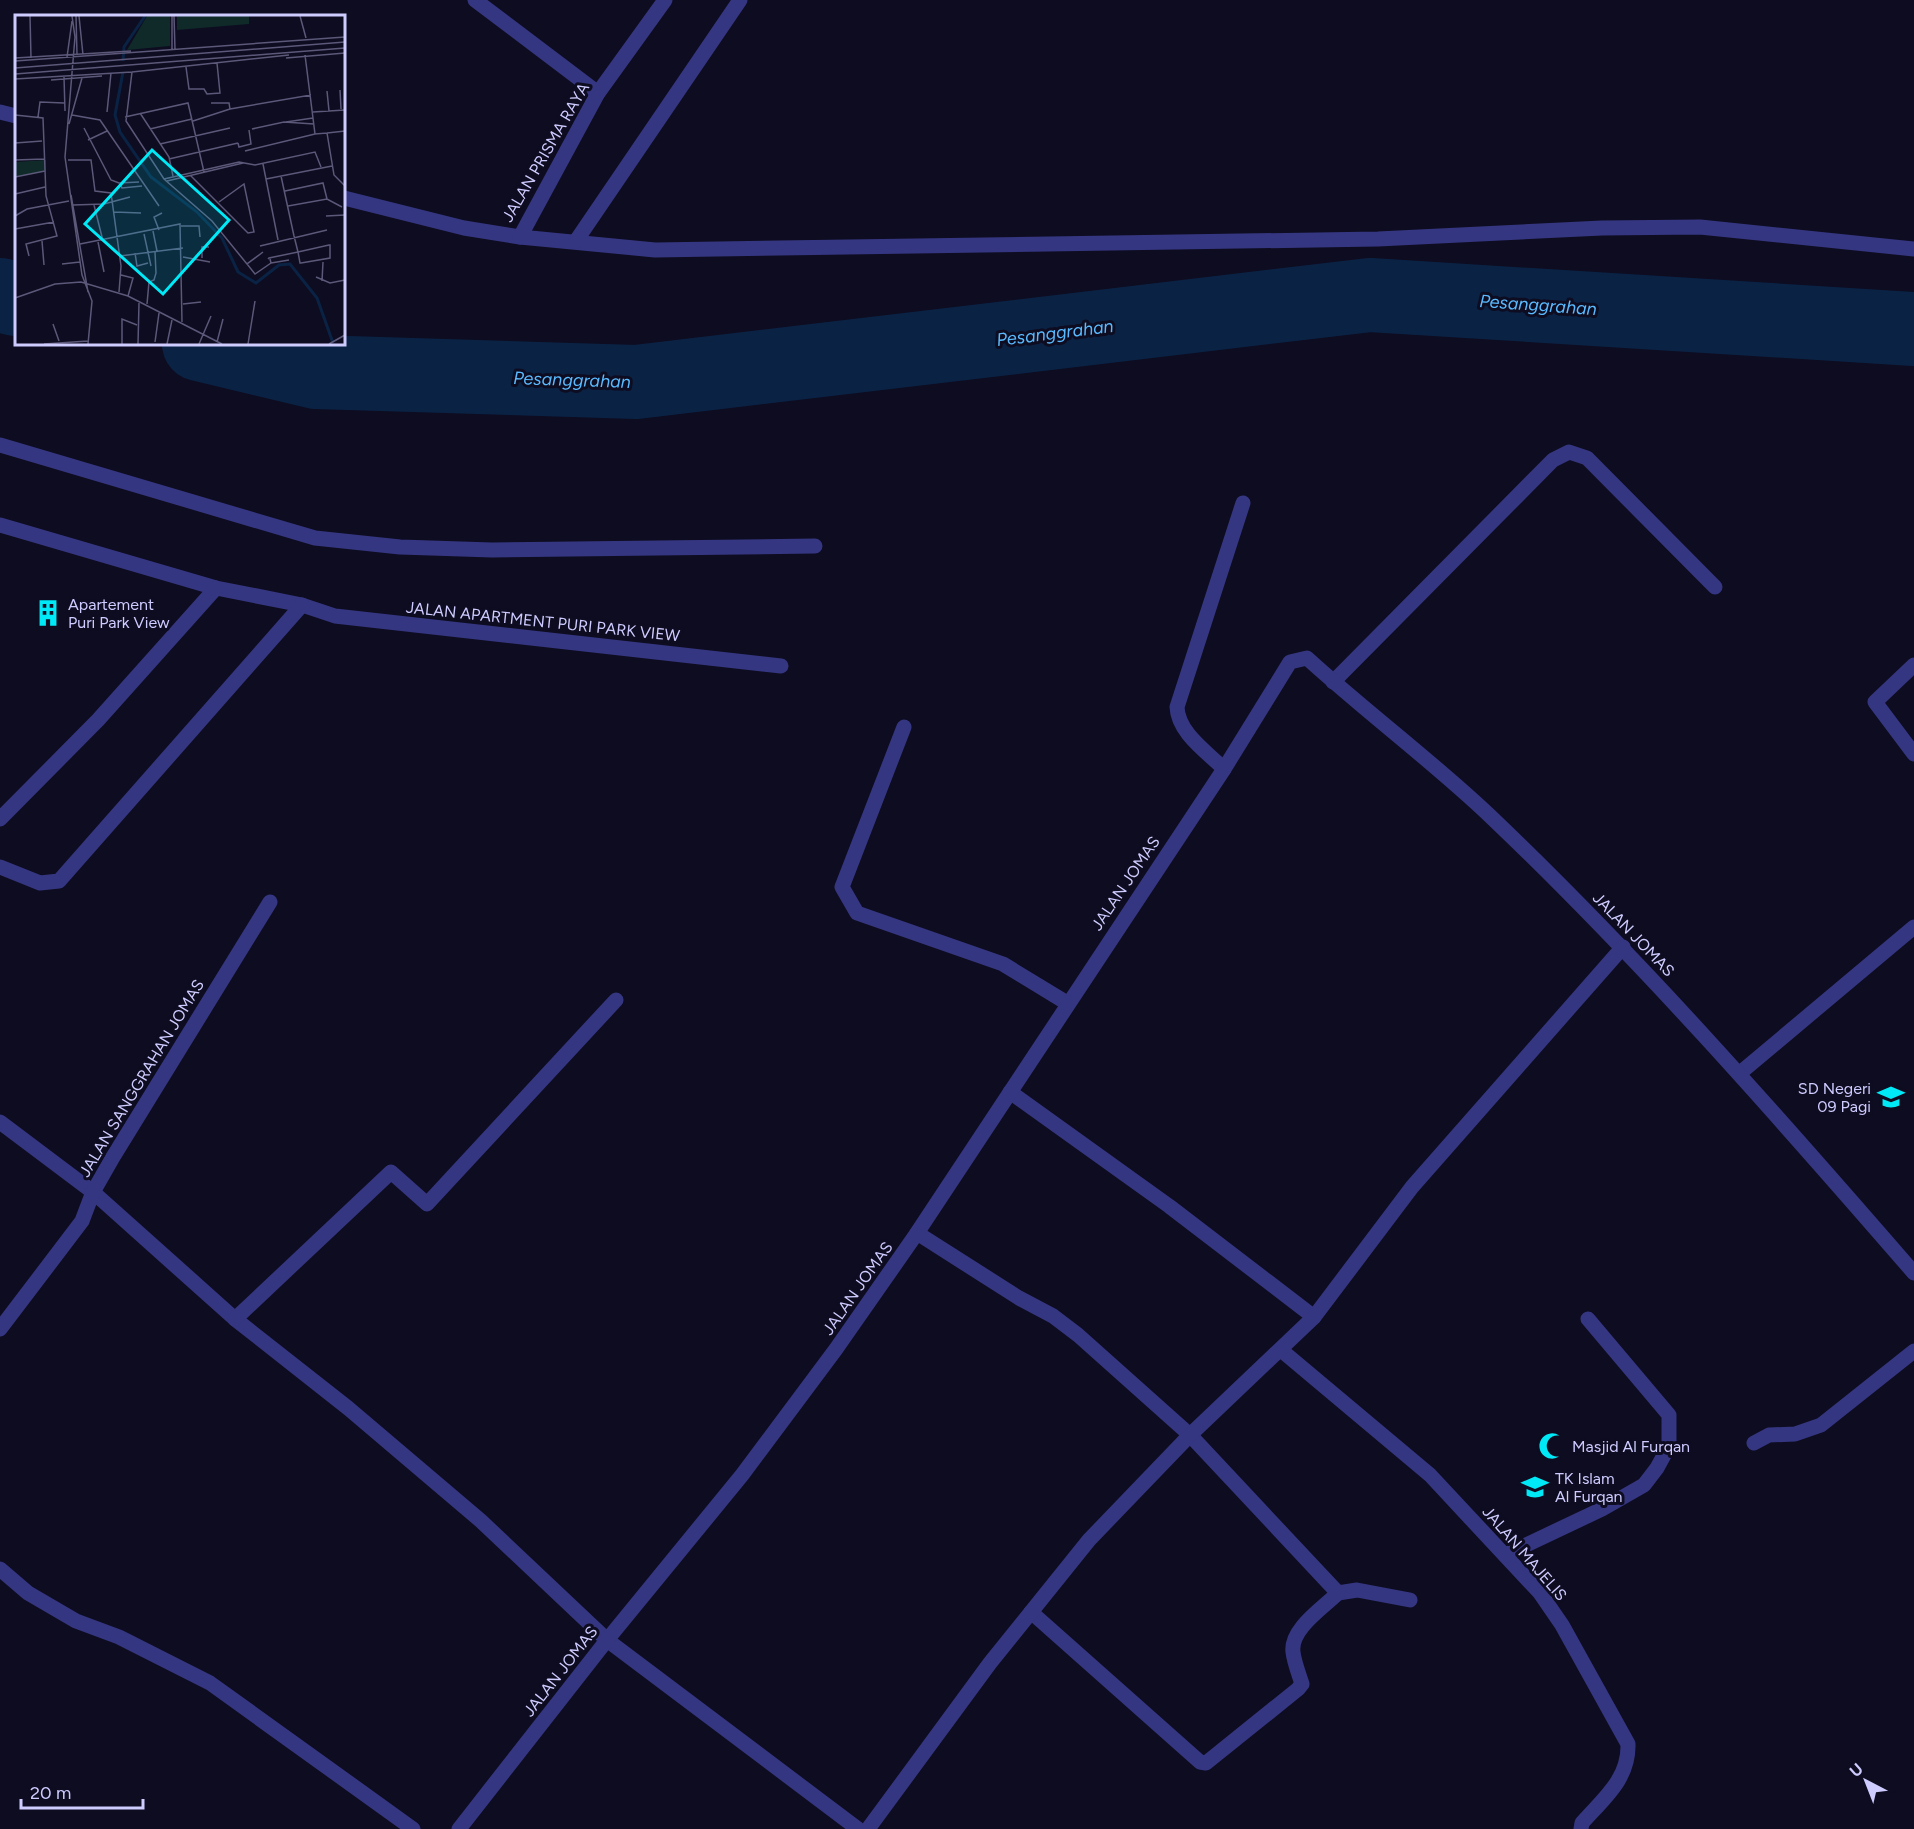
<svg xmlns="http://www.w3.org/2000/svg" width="1914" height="1829" font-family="Figtree,sans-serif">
<rect width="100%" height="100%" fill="#0e0c20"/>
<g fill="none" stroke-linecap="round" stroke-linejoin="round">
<g stroke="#0a2345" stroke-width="74">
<polyline points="0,295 16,299"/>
<polyline points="199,344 316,372 636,382 1370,295 1914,329"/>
</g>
<g stroke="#353681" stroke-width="15">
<polyline points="0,445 315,538 400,547 492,550 815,546"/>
<path d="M1224 769C1207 752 1178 733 1177 707L1243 503"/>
<polyline points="1505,1555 1602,1509 1644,1485 1657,1468 1669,1446 1669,1415 1588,1319"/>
</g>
<g stroke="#353681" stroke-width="15">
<polyline points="475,0 598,93"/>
<polyline points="0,112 16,116"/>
<polyline points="344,198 464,228 520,237 655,250 1378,239 1602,228 1700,227 1914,249"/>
<polyline points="520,237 598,93 665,0"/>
<polyline points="576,241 740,0"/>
<polyline points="0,525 216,588 302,605 335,616 781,666"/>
<polyline points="1914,665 1875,702 1914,754"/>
<polyline points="1333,682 1553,460 1569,452 1587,458 1715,587"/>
<polyline points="904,727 842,887 857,913 1003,964 1067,1003"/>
<polyline points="0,819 98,720 216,588"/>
<polyline points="0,867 40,883 59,881 302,605"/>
<polyline points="1740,1073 1914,927"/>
<polyline points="1010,1092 1169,1206 1314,1317"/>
<polyline points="0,1122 93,1192 235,1319 348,1408 481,1521 607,1640 858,1829"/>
<polyline points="917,1233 1019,1298 1053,1316 1078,1335 1190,1435 1338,1593 1357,1590 1410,1600"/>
<polyline points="235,1319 391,1172 427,1204 616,1000"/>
<polyline points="0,1329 82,1221 93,1192 113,1157 270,902"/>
<path d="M1281 1350 1430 1475 1540 1593 1562 1625 1628 1744C1629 1779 1604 1798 1582 1823L1581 1829"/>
<polyline points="1754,1443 1769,1435 1795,1434 1821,1425 1914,1351"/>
<polyline points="0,1569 28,1593 76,1621 119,1637 210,1683 413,1829"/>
<path d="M1031 1612 1200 1762 1206 1763 1298 1689 1302 1684C1299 1674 1294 1662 1293 1652 1290 1629 1323 1608 1338 1593"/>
<path d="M459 1829 607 1640 742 1475 836 1349 917 1233 1224 769 1290 662 1307 658C1366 712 1431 760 1489 815 1640 959 1777 1115 1914 1273"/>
<polyline points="868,1829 990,1663 1089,1540 1190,1435 1314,1317 1412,1187 1623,947"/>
</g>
</g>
<defs>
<symbol id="building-bare" viewBox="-9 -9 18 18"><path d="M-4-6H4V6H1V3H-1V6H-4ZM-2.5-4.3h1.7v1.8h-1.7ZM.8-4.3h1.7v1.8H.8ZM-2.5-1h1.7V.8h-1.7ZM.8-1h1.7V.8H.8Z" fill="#00e9f6" stroke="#0e0c20" stroke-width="2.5" paint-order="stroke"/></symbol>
<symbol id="school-bare" viewBox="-9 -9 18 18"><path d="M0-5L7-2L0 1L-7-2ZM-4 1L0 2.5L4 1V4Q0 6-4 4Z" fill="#00e9f6" stroke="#0e0c20" stroke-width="2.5" paint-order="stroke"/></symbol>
<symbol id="mosque-bare" viewBox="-9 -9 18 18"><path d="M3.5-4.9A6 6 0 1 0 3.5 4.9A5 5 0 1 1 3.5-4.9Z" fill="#00e9f6" stroke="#0e0c20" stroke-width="2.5" paint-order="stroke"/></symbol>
</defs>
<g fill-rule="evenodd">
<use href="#building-bare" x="29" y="594" width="38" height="38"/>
<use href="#school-bare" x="1872" y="1078" width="38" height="38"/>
<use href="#mosque-bare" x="1533" y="1427" width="38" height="38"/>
<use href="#school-bare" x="1516" y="1468" width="38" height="38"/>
</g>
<g text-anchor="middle" stroke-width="6" stroke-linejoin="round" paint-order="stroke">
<g font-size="16" fill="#cecbff" stroke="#0e0c20">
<text transform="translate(545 152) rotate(-60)" y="6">JALAN PRISMA RAYA</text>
<text transform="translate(543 621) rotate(6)" y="6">JALAN APARTMENT PURI PARK VIEW</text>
<text transform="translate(1125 883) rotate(-56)" y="6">JALAN JOMAS</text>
<text transform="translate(1634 934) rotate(46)" y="6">JALAN JOMAS</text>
<text transform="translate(141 1078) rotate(-59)" y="6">JALAN SANGGRAHAN JOMAS</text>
<text transform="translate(857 1288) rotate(-55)" y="6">JALAN JOMAS</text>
<text transform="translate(1525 1553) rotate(49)" y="6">JALAN MAJELIS</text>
<text transform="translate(560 1671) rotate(-52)" y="6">JALAN JOMAS</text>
</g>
<g font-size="16" fill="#cecbff" stroke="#0e0c20" text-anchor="start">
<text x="68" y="610">Apartement<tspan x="68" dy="18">Puri Park View</tspan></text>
<text x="1871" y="1094" text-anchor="end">SD Negeri<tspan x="1871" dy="18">09 Pagi</tspan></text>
<text x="1572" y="1452">Masjid Al Furqan</text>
<text x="1555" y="1484">TK Islam<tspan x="1555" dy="18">Al Furqan</tspan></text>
</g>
<g font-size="18" font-style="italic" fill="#59baff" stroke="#0e0c20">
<text transform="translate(1538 305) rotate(4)" y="6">Pesanggrahan</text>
<text transform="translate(1055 333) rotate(-7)" y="6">Pesanggrahan</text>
<text transform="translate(572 380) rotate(2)" y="6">Pesanggrahan</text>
</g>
</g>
<g transform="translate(15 15)">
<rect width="330" height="330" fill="#0e0c20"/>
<path d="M132 1H155V31L112 35ZM162 1H234V9L162 15ZM31 145V156L0 162V147Z" fill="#0f2a28"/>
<path fill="none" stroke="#0a2345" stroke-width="3" d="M108 46 109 32 130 1M108 57 100 100 105 117 136 162 182 197 207 223 223 257 241 268 264 250 275 249 302 283 318 328"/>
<path fill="none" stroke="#5b5879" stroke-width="1.5" d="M15 1 16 43M57 1 60 22 50 142 67 260 77 286 73 329M61 1 62 40M64 1 68 40M157 1V34M159 1 160 35M285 1 291 23M290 40 300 119 312 118 319 160 330 171M52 42 57 6M0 43 116 36M271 43 330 38M0 46 330 22M171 52 174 74H189L192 79 205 78 202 48M0 53 330 27M117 57 111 106 149 164 197 206 232 249M0 59 330 33M49 62 50 96M0 64 117 57 274 40M36 65 87 61M325 75 326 94M312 76 314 96M196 88H214L215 94M215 94 296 80M92 97 96 58M298 97 330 95M125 98 154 142 158 161M0 100 28 103 31 181 42 221 11 229 14 241M57 100 85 105 144 191M23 102 25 87 49 88M110 102 173 88 189 157M178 106 215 94M271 107 298 103M54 109 67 63M69 113 96 165 104 168 124 167M135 114 177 104M237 114 269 107 299 109M312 118 330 116M73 125 92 116M0 128 27 126M223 128 224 132 236 129 234 115M145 129 215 113M230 136 300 119M154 144 223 128M0 145 29 144M53 145H76L80 176 96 178 106 251 104 277M248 149 263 225M175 160 233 218 239 217 229 169 204 187M0 162 30 156M149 164 224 147 240 150 300 137 306 152M251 164 317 151M152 166 228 148M105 169 107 173 127 171M270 176 308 168 312 184M0 179 30 172M56 180 73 277M58 190 89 189 115 182M79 190 88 226M273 191 312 184 327 192M99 197 126 198M0 201 12 194 54 186M311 201 330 200M166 211H184L185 222M0 214 39 207M144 215 139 202 147 198M138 216 142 236M129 219 136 251M27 226 29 250M83 227 89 257M65 229 165 209 167 307M245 231 312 215M248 237 232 249 240 259 256 248 255 244M120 238 122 251 133 248M105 241 168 233M168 242 195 247M187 243V232H194M253 244 254 243 283 237 314 230H315V243L286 248H285L283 237 279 221 266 161M256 248 274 245M47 249 65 247M106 260 118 263 113 281M301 262 315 268 330 265M307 266 308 247M0 283 40 269 66 267 113 281 207 329M132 289 134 267 139 265 141 258 140 237M168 289 186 287M38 309 44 326M140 327 144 298M202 327 208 304M29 329 73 326M107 329V304L122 310M123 329 124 288M152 329 157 305M184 329 196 301M233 329 240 286M314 329 330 320"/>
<path fill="#00e9f6" fill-opacity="0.15" stroke="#00e9f6" stroke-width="3" d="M137 135 214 205 148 279 70 209Z"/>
<rect width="330" height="330" fill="none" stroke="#cecbff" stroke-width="3"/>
</g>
<g transform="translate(1866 1781) rotate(318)" stroke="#0e0c20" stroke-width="4.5" paint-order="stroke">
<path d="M0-4.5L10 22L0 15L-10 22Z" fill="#cecbff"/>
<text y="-9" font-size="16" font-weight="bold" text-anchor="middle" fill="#cecbff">U</text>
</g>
<path d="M21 1799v9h122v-9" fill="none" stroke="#cecbff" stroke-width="3"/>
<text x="30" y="1799" font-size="18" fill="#cecbff" stroke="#0e0c20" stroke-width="4.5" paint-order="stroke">20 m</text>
</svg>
